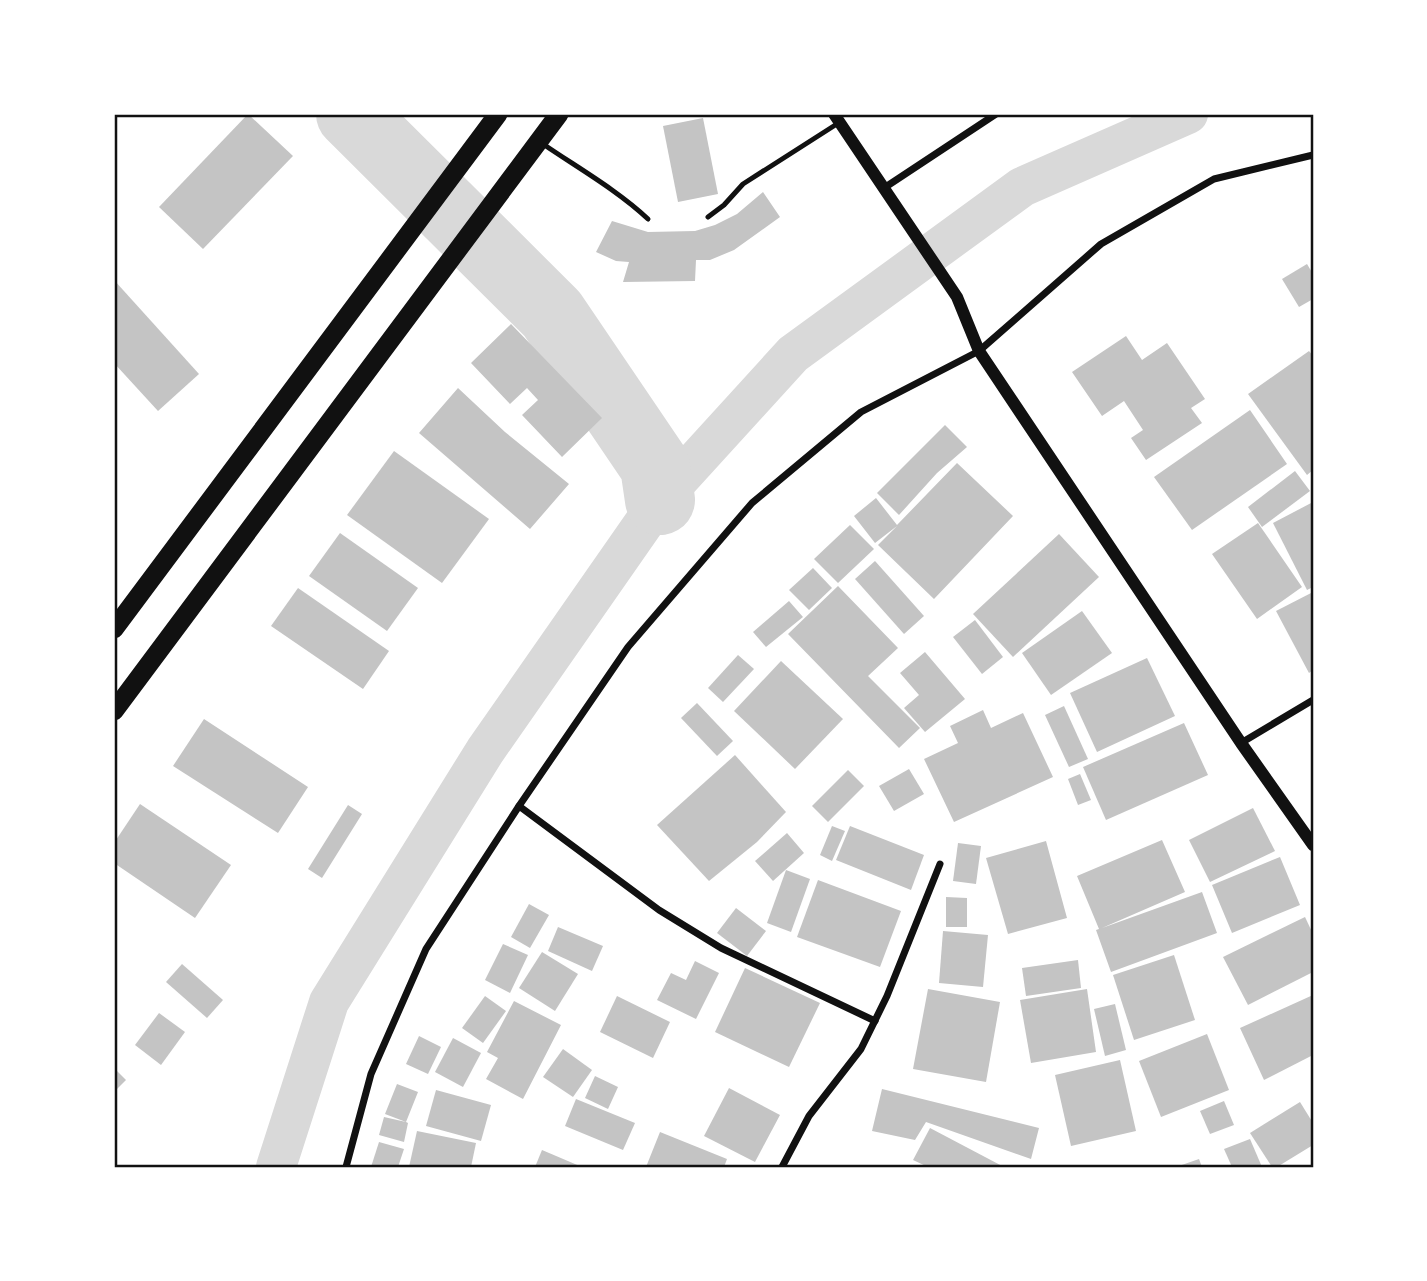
<svg xmlns="http://www.w3.org/2000/svg" width="1427" height="1281" font-family="'Asap Condensed',sans-serif">
<rect width="100%" height="100%" fill="#fff"/>
<g fill="none" stroke-linecap="round" stroke-linejoin="round">
<polyline stroke="#d9d9d9" stroke-width="40" points="276,1167 329,1002 485,751 660,500 793,354 1022,187 1188,114"/>
<polyline stroke="#d9d9d9" stroke-width="70" points="351,114 552,314 655,466 660,500"/>
</g>
<g fill="#c4c4c4">
<polygon points="248,114 293,156 203,249 159,207"/>
<polygon points="703,118 718,194 678,202 663,126"/>
<polygon points="763,192 780,217 734,250 710,260 696,260 695,281 623,282 629,262 616,261 596,252 612,221 648,232 695,231 715,225 737,214"/>
<polygon points="1307,264 1313,274 1313,299 1299,307 1282,279"/>
<polygon points="114,280 199,374 158,411 114,363"/>
<polygon points="511,324 602,418 562,457 522,415 538,400 527,388 510,404 471,363"/>
<polygon points="1126,336 1142,360 1167,343 1205,399 1191,408 1202,423 1146,460 1131,438 1143,430 1124,401 1102,416 1072,372"/>
<polygon points="1309,351 1313,356 1313,470 1307,475 1248,394"/>
<polygon points="458,388 505,432 569,484 530,529 419,433"/>
<polygon points="1250,410 1287,464 1192,530 1154,477"/>
<polygon points="945,425 967,447 937,473 899,515 877,493"/>
<polygon points="394,451 489,519 442,583 347,515"/>
<polygon points="957,463 1013,516 934,599 878,545 897,526 875,543 854,516 876,498 897,525"/>
<polygon points="1295,471 1310,491 1262,527 1248,507"/>
<polygon points="1313,502 1313,587 1307,590 1273,523"/>
<polygon points="1258,523 1302,587 1257,619 1212,554"/>
<polygon points="850,525 874,549 838,583 814,559"/>
<polygon points="340,533 418,588 387,631 309,576"/>
<polygon points="1059,534 1099,577 1013,657 973,614"/>
<polygon points="875,561 924,616 904,634 855,579"/>
<polygon points="813,568 832,588 809,610 789,590"/>
<polygon points="838,586 898,648 868,676 920,728 899,748 788,634"/>
<polygon points="298,588 389,651 363,689 271,626"/>
<polygon points="1313,592 1313,670 1309,673 1276,611"/>
<polygon points="789,601 803,617 766,647 753,632"/>
<polygon points="1082,611 1112,653 1051,695 1022,653"/>
<polygon points="975,620 1003,657 982,674 953,637"/>
<polygon points="925,652 965,699 925,732 904,708 919,695 900,673"/>
<polygon points="738,655 754,669 723,702 708,688"/>
<polygon points="1147,658 1175,716 1097,752 1070,693"/>
<polygon points="781,661 843,719 795,769 734,711"/>
<polygon points="697,703 733,741 717,756 681,718"/>
<polygon points="1064,706 1088,759 1069,767 1045,715"/>
<polygon points="983,710 991,728 1023,713 1053,777 954,822 924,759 958,743 950,726"/>
<polygon points="204,719 308,787 278,833 173,766"/>
<polygon points="1184,723 1208,775 1106,820 1083,767"/>
<polygon points="735,755 786,812 757,842 709,881 657,825"/>
<polygon points="909,769 924,794 894,811 879,786"/>
<polygon points="848,770 864,786 828,822 812,806"/>
<polygon points="1080,774 1091,800 1078,805 1068,779"/>
<polygon points="140,804 231,865 195,918 114,863 114,843"/>
<polygon points="348,805 362,814 322,878 308,869"/>
<polygon points="1253,808 1275,851 1210,882 1189,840"/>
<polygon points="832,826 845,831 832,861 820,855"/>
<polygon points="850,826 924,855 911,890 836,860"/>
<polygon points="787,833 804,853 773,881 755,861"/>
<polygon points="1162,840 1185,892 1102,928 1202,892 1217,933 1111,972 1096,930 1099,929 1077,876"/>
<polygon points="1046,841 1067,918 1008,934 986,858"/>
<polygon points="958,843 981,846 976,884 953,881"/>
<polygon points="1280,857 1300,905 1232,933 1212,885"/>
<polygon points="786,870 810,879 791,932 767,923"/>
<polygon points="818,880 901,911 880,967 797,937"/>
<polygon points="946,897 967,898 967,927 946,927"/>
<polygon points="529,904 549,915 530,948 511,937"/>
<polygon points="736,908 766,931 747,956 717,933"/>
<polygon points="1305,917 1313,934 1313,972 1248,1005 1223,957"/>
<polygon points="558,927 603,946 592,971 548,951"/>
<polygon points="943,931 988,935 983,987 939,983"/>
<polygon points="503,944 528,955 510,993 485,980"/>
<polygon points="542,952 578,974 555,1011 519,988"/>
<polygon points="1174,955 1195,1020 1134,1040 1113,975"/>
<polygon points="1078,960 1081,988 1026,996 1022,968"/>
<polygon points="695,961 719,973 696,1019 657,1000 671,973 686,980"/>
<polygon points="182,964 223,1000 207,1018 166,982"/>
<polygon points="745,968 820,1003 789,1067 715,1032"/>
<polygon points="928,989 1000,1002 986,1082 913,1069"/>
<polygon points="1087,989 1096,1052 1031,1063 1020,1000"/>
<polygon points="1313,995 1313,1055 1264,1080 1240,1028"/>
<polygon points="485,996 506,1011 483,1043 462,1028"/>
<polygon points="617,996 670,1022 653,1058 600,1032"/>
<polygon points="514,1001 561,1025 523,1099 486,1079 498,1058 487,1052"/>
<polygon points="1115,1004 1126,1050 1105,1056 1094,1009"/>
<polygon points="159,1013 185,1032 161,1065 135,1045"/>
<polygon points="1207,1034 1229,1090 1161,1117 1139,1061"/>
<polygon points="419,1036 441,1047 428,1074 406,1064"/>
<polygon points="453,1038 481,1053 463,1087 435,1072"/>
<polygon points="563,1049 592,1070 573,1097 543,1077"/>
<polygon points="1120,1060 1136,1131 1071,1146 1055,1075"/>
<polygon points="114,1068 126,1080 117,1089 114,1086"/>
<polygon points="595,1076 618,1087 608,1109 585,1098"/>
<polygon points="397,1084 418,1092 406,1122 408,1123 404,1142 379,1135 384,1117 406,1122 385,1114"/>
<polygon points="729,1088 780,1115 755,1162 704,1136"/>
<polygon points="882,1089 1039,1128 1031,1159 926,1122 915,1140 872,1131"/>
<polygon points="436,1090 491,1105 481,1141 426,1126"/>
<polygon points="576,1099 635,1123 623,1150 565,1126"/>
<polygon points="1224,1101 1234,1125 1210,1134 1200,1111"/>
<polygon points="1300,1102 1313,1123 1313,1145 1277,1167 1272,1167 1250,1133"/>
<polygon points="930,1128 1004,1167 928,1167 913,1160"/>
<polygon points="417,1131 476,1143 471,1167 409,1167"/>
<polygon points="660,1132 727,1159 724,1167 646,1167"/>
<polygon points="1250,1139 1262,1167 1232,1167 1224,1149"/>
<polygon points="379,1142 404,1149 398,1167 371,1167"/>
<polygon points="542,1150 582,1167 535,1167"/>
<polygon points="1199,1159 1202,1167 1176,1167"/>
</g>
<g fill="none" stroke-linecap="round" stroke-linejoin="round">
<g stroke="#111" stroke-width="5">
<path d="M543 144C578 168 617 190 648 219"/>
<polyline points="708,217 724,205 743,184 840,122"/>
</g>
<g stroke="#111" stroke-width="7">
<polyline points="884,188 996,114"/>
<polyline points="1241,743 1313,700"/>
<polyline points="519,806 659,910 721,948 875,1021"/>
<polyline points="346,1167 371,1074 426,949 519,806 628,647 752,503 861,412 979,351 1101,244 1214,179 1313,155"/>
<polyline points="782,1167 809,1116 861,1049 887,996 940,864"/>
</g>
<polyline stroke="#111" stroke-width="12" points="834,114 957,297 979,351 1241,743 1313,845"/>
<g stroke="#111" stroke-width="19">
<polyline points="114,629 498,114"/>
<polyline points="114,711 559,114"/>
</g>
</g>
<rect width="1427" height="1281" fill="none" stroke="#ffffff" stroke-width="231"/>
<rect x="116" y="116" width="1196" height="1050" fill="none" stroke="#111" stroke-width="2.5"/>
</svg>
